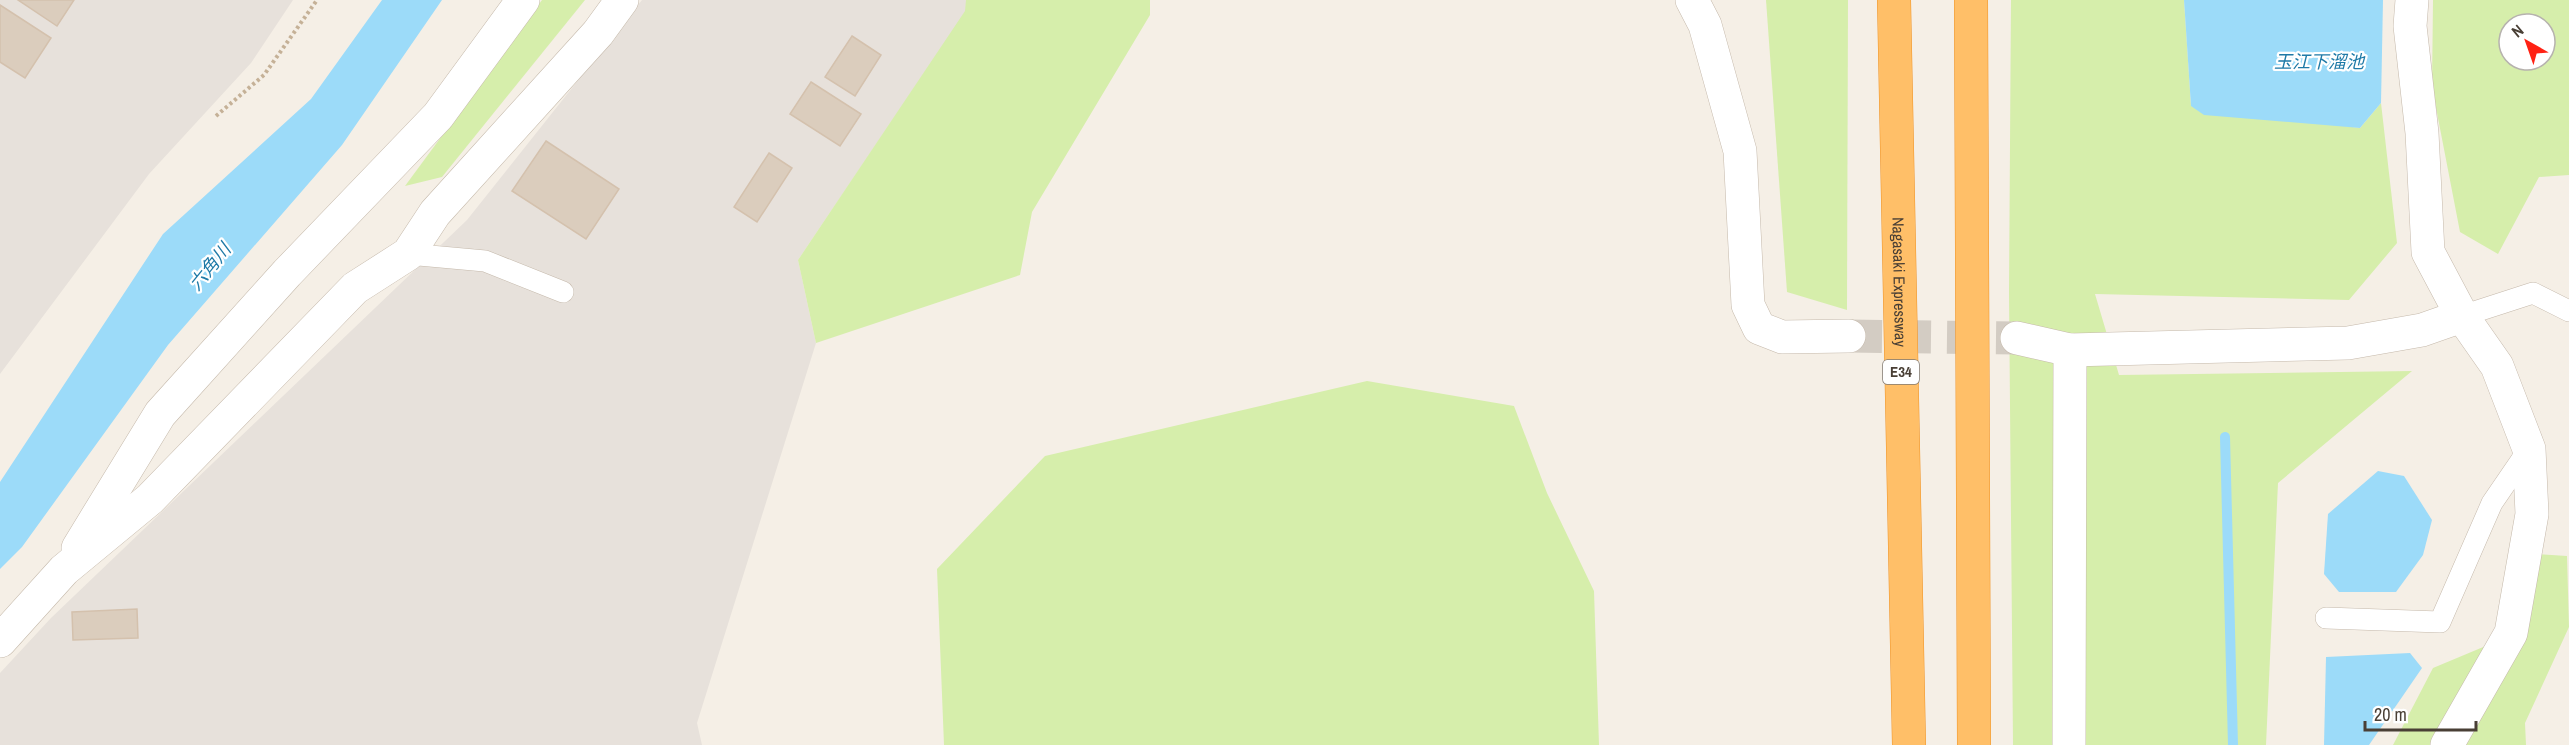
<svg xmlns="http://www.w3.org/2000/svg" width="2569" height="745" font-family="'Archivo Narrow','Noto Sans JP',sans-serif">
<rect width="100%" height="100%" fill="#f5efe6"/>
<g fill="#e7e1db">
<polygon points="0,0 293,0 251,63 149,174 0,374"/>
<polygon points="642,0 966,0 966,11 798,260 816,343 697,723 702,745 0,745 0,673 51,618 467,220"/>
</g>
<g fill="#d6eeab" fill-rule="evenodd">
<polygon points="542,0 585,0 442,177 405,186"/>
<polygon points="966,0 1150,0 1150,15 1032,212 1020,275 816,343 798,260 965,11"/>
<polygon points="1766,0 1848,0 1847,310 1787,292"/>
<polygon points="2011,0 2184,0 2191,106 2360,128 2381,103 2397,243 2349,300 2095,294 2119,375 2412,371 2278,483 2266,745 2013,745 2009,292"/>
<path d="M2433 0H2569V175L2539 177 2498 254 2460 232 2432 87ZM2509 24H2545V60H2509Z"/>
<polygon points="1367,381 1514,406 1547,493 1594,591 1599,745 944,745 937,569 1045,456"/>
<polygon points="2537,554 2567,556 2569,627 2525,723 2526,745 2393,745 2433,668 2488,645"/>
</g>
<g fill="#9cdbf9">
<polygon points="382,0 442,0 342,145 168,345 22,547 0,569 0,482 163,234 311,99"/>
<polygon points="2184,0 2383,0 2381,103 2360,128 2204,115 2191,106"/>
<polygon points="2378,471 2404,476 2432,520 2423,555 2396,592 2339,592 2324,574 2328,514"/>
<polygon points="2410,653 2422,668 2369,745 2324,745 2326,657"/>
</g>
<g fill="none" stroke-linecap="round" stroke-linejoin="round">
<polyline stroke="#9cdbf9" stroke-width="10" points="2225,437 2233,745"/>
</g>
<g fill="#dbcdbd" stroke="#d4c1ad" stroke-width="1.5">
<polygon points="18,0 74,0 57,26"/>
<polygon points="0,5 51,38 25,78 0,62"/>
<polygon points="852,36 881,55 855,96 825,77"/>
<polygon points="811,82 861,114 840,146 790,114"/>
<polygon points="546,141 619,189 586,239 512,191"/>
<polygon points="769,153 792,168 757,222 734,207"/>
<polygon points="137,609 138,638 73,640 72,612"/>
</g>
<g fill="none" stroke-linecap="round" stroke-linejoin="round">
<polyline stroke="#d3ccc3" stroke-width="33" stroke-dasharray="33 16" stroke-linecap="butt" points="1849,336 2017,338"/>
<defs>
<g id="lane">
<polyline points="408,254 485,261 563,292"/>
<polyline points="2462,316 2533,293 2569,311"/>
<polyline points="2326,618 2440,622 2492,503 2529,449"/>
</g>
<g id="street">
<polyline points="1692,0 1705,25 1740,151 1748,305 1759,328 1782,337 1849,336"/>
<polyline points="2412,0 2410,26 2422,133 2428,252 2462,316 2497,366 2529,449 2532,514 2511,633 2447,745"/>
<polyline points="2017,338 2070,350 2348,343 2422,330 2462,316"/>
<polyline points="78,548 160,414 287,273 438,116 523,0"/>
<polyline points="0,641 64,570 150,499 355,288 408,254 435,213 598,33 622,0"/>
<polyline points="2069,745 2070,350"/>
</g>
<g id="highway">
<path id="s1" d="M1894 0 1909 745"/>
<polyline points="1971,0 1974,745"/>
</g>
</defs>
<use href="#lane" stroke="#c5b9ab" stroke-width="22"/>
<use href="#street" stroke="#c5b9ab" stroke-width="34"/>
<use href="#highway" stroke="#ef9326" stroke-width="34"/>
<polyline stroke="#c5b197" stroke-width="4" stroke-dasharray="3 3" stroke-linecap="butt" points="216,116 264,75 317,0"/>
<use href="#lane" stroke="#fff" stroke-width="21"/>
<use href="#street" stroke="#fff" stroke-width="33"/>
<use href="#highway" stroke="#ffbf68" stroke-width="33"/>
</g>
<g text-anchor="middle" stroke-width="4.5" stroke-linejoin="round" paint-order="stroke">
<rect fill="#fff" stroke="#807972" stroke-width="1.5" x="1883" y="360" width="36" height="24" rx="4.5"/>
<g font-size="15" font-weight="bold" fill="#493f35">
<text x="1901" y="377">E34</text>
</g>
<g font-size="16" fill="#493f35" stroke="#fff">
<text dy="6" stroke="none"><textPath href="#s1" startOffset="282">Nagasaki Expressway</textPath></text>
</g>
<g font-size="18" font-style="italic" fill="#1f7aa7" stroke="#fff">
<text x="2319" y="68">玉江下溜池</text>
<text transform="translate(210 267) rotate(-51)" y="6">六角川</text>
</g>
</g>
<g transform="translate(2527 42) rotate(320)"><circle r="28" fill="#ffffff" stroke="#b6b2ae" stroke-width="1.5"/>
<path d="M0-4.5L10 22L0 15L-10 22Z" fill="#ff2214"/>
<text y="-9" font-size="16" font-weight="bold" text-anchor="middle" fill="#493f35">N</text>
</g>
<path d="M2365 721v9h111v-9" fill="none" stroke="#493f35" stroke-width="3"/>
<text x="2374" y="721" font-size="18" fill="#493f35" stroke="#ffffff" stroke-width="4.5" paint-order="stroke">20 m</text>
</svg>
